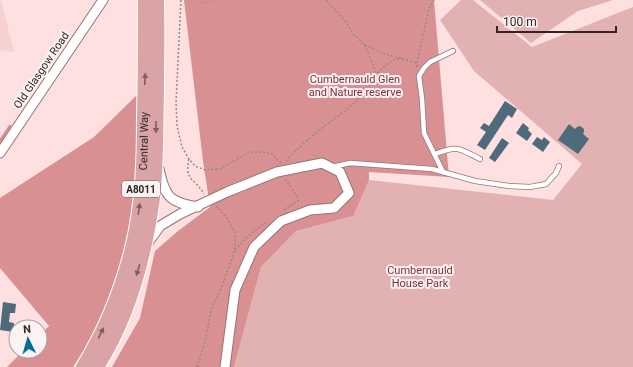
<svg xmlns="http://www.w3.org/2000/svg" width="633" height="367" font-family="Roboto,sans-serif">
<rect width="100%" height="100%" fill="#fee0e0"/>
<polygon fill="#f5d1d1" points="0,0 1,0 14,52 0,50"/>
<g fill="#e2b1b2">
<polygon points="461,0 473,0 532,47 633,7 633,367 234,367 261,267 296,231 352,216 369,180 553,200 582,164 474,71 440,20"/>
<polygon points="480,0 613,0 578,11 531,43"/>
</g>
<g fill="#d99092">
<polygon points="184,0 434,0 449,177 369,172 369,180 353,216 296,231 261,267 234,367 112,367 140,318 155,251 178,231 210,207 203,161"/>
<polygon points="138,94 139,174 128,241 97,332 73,367 7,367 23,351 40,351 40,335 49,326 0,268 0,198 94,137"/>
</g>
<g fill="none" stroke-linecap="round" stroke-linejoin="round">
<g stroke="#d38b8d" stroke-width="2.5">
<polyline points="202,3 212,0"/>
<polyline points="0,141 10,126"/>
</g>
</g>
<g fill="#4f6b7b">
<polygon points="505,101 517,109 512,118 508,115 485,150 477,145 486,132 480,128 484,123 489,126"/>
<polygon points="523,123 529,128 528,130 532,134 527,141 516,133"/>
<polygon points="569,124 575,129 577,127 580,126 584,129 584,132 583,134 589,139 578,154 558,140"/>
<polygon points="537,137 542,140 544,137 550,142 543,152 532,144"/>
<polygon points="502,138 509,143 495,162 489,158"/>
<polygon points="3,302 16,304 15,313 10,313 9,322 14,323 13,332 0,330"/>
</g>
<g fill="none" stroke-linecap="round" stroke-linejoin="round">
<defs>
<g id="service">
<path d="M435 154C459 145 458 148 480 159"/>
<polyline points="332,167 350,163 432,169 475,181 509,186 530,187 546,184 556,173 559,166"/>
<polyline points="443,172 424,133 422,99 419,76 424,68 430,62 453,51"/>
</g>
<g id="minor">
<polyline points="0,153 103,0"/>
<path d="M159 169C165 197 169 202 198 207"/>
<polyline points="147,244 160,226 180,214 227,192 277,172 322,163 340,172 349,193 334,208 310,210 281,221 254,247 235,290 225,367"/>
</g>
<g id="primary">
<path id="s1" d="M83 367C106 329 123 287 133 244 143 202 144 158 144 115 145 77 145 38 145 0"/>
<path d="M97 367C129 317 145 256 153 198 157 163 156 127 157 91 157 61 158 31 157 0"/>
</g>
</defs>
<use href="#service" stroke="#967576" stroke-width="6"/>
<use href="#minor" stroke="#967576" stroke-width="11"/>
<use href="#primary" stroke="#fff" stroke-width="16"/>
<g stroke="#9c8686" stroke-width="1.5" stroke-dasharray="2 2" stroke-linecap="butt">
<polyline points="181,0 176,102 177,126 182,147 189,159 195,166 205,170 220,169 242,156 252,152 262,152 272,154 281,163"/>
<polyline points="326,0 345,20 354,35 365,45 382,53 417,63"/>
<polyline points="365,45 376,73"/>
<polyline points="417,67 417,63 429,9 434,0"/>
<path d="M189 159C184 181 195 178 204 194"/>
<path d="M286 161C299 147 314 134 330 122 340 114 352 106 361 97 374 82 379 62 402 58"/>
<polyline points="284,210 298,201 297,196 285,179"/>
<polyline points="235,250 250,234 266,223"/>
<polyline points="197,367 205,342 211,310 223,284 235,250 235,232 227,218 216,206"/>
</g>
<use href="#service" stroke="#fff" stroke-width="4.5"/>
<use href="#minor" stroke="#fff" stroke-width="9"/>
<use href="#primary" stroke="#daa4a7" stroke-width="14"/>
</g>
<defs><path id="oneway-solid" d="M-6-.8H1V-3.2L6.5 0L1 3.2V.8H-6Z"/></defs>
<g fill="#7e5e5f">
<use href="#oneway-solid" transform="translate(145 79) rotate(-88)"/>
<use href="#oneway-solid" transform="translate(156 127) rotate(90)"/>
<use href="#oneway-solid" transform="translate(139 209) rotate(-82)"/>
<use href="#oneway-solid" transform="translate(138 270) rotate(106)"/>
<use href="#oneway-solid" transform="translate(101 333) rotate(-64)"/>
</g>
<g text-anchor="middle" stroke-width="4" stroke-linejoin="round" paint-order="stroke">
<rect fill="#fbf3f3" stroke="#6e6262" stroke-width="1" x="122" y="181" width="38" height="16" rx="3"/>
<g font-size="10" font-weight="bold" fill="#322424">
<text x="141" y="193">A8011</text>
</g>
<g font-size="11" fill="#322424" stroke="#fbf3f3">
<text transform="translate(41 70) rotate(-56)" y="4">Old Glasgow Road</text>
<text dy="4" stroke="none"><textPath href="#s1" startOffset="237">Central Way</textPath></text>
</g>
<g font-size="11" fill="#842d36" stroke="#fbf3f3">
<text x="355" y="83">Cumbernauld Glen<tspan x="355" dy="13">and Nature reserve</tspan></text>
<text x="420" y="274">Cumbernauld<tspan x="420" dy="13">House Park</tspan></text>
</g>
</g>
<g transform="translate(28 339) rotate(355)"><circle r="19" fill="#fbf3f3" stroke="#aba0a0"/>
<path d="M0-3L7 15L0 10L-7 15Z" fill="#006e9a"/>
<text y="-6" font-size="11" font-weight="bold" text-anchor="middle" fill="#322424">N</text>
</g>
<path d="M497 26v6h119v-6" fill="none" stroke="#322424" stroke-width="2"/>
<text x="503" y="26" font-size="12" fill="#322424" stroke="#fbf3f3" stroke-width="3" paint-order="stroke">100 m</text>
</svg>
